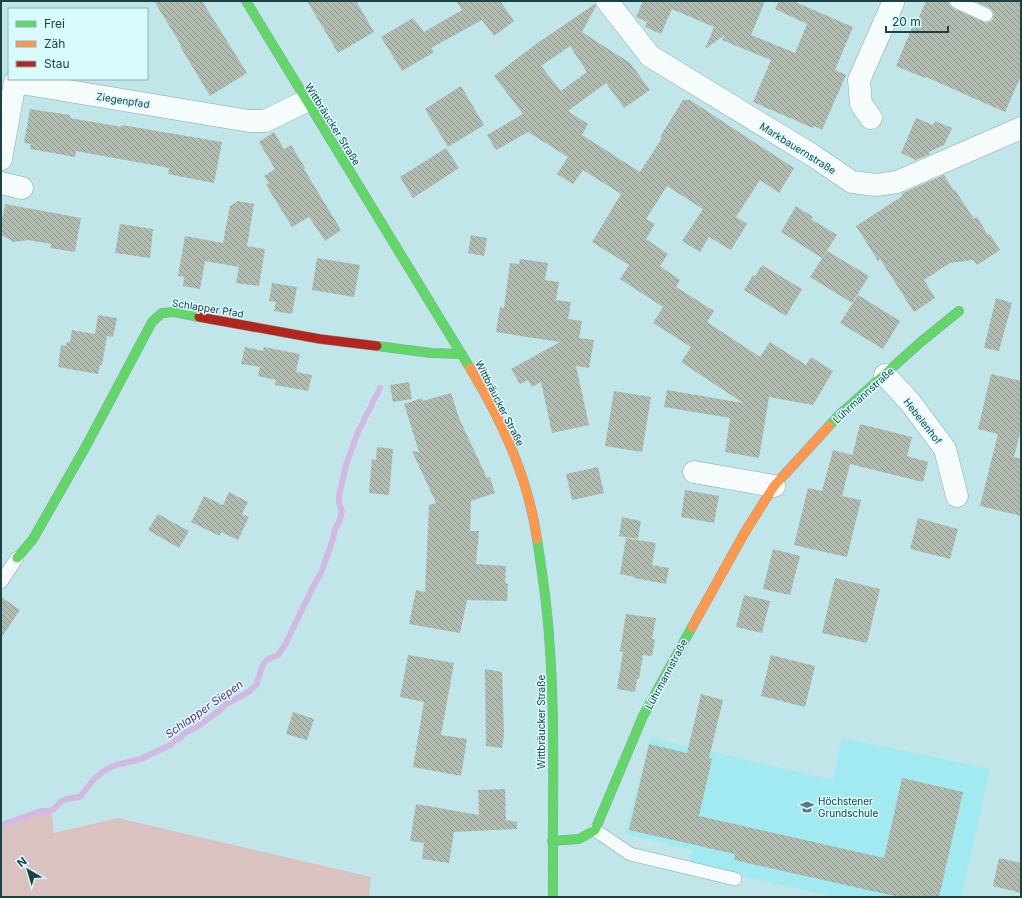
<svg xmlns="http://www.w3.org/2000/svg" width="1022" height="898" font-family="Inter,sans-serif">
<defs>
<pattern id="building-back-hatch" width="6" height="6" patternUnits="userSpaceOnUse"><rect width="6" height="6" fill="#b1bbaf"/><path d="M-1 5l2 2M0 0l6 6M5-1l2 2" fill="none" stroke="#8f9a90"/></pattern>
</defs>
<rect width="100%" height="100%" fill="#c0e6ea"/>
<polygon fill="#a1eaf1" points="651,738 833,780 842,738 990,769 961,897 837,897 689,865 693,850 625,834"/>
<polygon fill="#dac2c1" points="51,809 54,833 118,818 371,877 369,897 1,897 1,828"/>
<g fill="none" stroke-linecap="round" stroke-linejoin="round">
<polyline stroke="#d2b9e3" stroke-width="6" points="1,825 41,811 49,811 54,809 61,801 67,799 80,797 94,779 104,771 116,765 141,759 172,744 175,740 181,738 183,734 198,726 219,711 226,704 247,693 256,685 263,664 268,659 278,655 285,645 313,587 321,573 333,539 335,529 340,520 342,511 339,503 339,495 346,465 358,432 380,388"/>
</g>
<g fill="url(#building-back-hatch)" fill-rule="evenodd">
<polygon points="154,1 202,1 247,73 210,96 180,46 181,45"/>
<polygon points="307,1 356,1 374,32 338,53"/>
<polygon points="456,1 500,1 514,21 494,36 482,20 431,48 434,52 402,71 381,37 413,18 424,32 462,10"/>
<polygon points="643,1 765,1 751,35 795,53 807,24 775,9 779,1 793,1 853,27 835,70 846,75 822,130 814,126 813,128 753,102 771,60 722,40 725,35 705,49 714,27 672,9 661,34 645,27 647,22 636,17"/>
<polygon points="926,1 948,1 949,5 953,8 986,23 990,22 993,19 994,15 993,11 989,8 975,1 1021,1 1021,76 1005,112 926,77 925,78 896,66 914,23 916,24"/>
<path d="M595 4 596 6 582 32 630 63 650 90 624 108 606 83 568 111 588 124 582 135 640 172 662 138 660 137 683 100H690L794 168 779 193 760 180 736 217 747 224 731 250 709 237 700 252 682 241 703 209 667 186 646 219 655 224 646 239 668 254 660 266 680 280 676 287 714 311 707 322 760 357 770 342 806 365 811 357 833 371 813 405 769 397 759 458 725 452 730 418 664 407 667 390 743 403 681 362 691 347 653 323 663 307 620 279 629 265 592 242 621 194 583 170 573 184 557 174 568 157 528 132 496 150 487 135 523 114 494 76 536 44ZM570 46 587 72 561 91 541 66Z"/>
<polygon points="461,86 484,125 448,147 425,109"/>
<polygon points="30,109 70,115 70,118 122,127 122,125 222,142 214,183 168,174 169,168 76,151 75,157 30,149 31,144 24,143"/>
<polygon points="916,118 933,125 935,121 952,128 944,145 929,152 930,154 916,160 901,153"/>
<polygon points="274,132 284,149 291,145 305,168 304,169 341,230 325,241 309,217 292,227 266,185 269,183 264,176 275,169 259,142"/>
<polygon points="446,148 459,168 413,198 400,177"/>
<polygon points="944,175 954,191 955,190 974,219 977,217 988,235 990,234 1000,250 977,265 973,260 950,263 924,280 935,298 914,312 880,259 878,261 856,226 901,197 903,193"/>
<polygon points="238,201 254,204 247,246 265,249 259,286 236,283 239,267 205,261 200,289 183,286 184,277 178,276 185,236 223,243 230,206"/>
<polygon points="5,204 81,218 75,252 50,248 51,244 28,240 14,242 1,235 1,215 3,216"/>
<polygon points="796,206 813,217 811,219 837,235 822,258 781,232"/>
<polygon points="120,224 153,229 150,258 115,253"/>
<polygon points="471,235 487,238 484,256 468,253"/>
<polygon points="827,251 869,276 852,303 810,277"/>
<polygon points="317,258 360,265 354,297 312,290"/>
<polygon points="520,259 548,263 545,280 559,282 556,300 571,302 568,319 582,321 579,338 594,340 589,368 576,366 589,425 552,433 541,382 532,387 528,380 520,384 511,369 560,342 496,332 500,307 504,308 510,263 519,264"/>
<polygon points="762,265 802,289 786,316 744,290 753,275 755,276"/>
<polygon points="272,283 297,287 292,314 274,311 276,302 269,301"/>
<polygon points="858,295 900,321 883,349 840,323"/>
<polygon points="996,298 1012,303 999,351 984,348"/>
<polygon points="98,315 117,318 113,337 107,336 102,365 100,365 98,374 58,367 61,345 66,346 67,342 70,342 72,330 95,334"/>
<polygon points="245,347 263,351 264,347 300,354 296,372 312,375 308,391 275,385 276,380 258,376 260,367 241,364"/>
<polygon points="991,374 1021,381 1021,429 1014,457 1021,459 1021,516 980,506 998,434 978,429"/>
<polygon points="409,382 412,399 393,402 390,385"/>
<polygon points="614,391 651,397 642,452 605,446"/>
<polygon points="451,393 459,418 487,478 490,477 495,493 471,501 470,531 479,531 476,564 506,566 505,583 508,584 507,601 467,600 460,633 409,624 416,590 425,592 429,505 436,503 412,451 419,452 404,404 422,398 423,401"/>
<polygon points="860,424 912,437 907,456 928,462 923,482 850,464 842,496 861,500 847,557 794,545 808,488 822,491 833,450 852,455 852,457"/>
<polygon points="377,447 393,449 389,495 369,493 372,459 376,460"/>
<polygon points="598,467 604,493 572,500 566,474"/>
<polygon points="685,490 719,496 714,523 681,517"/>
<polygon points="229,492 248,502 242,514 249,517 238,540 221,532 220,536 191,522 204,496 223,505"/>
<polygon points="158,514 189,531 179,548 148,530"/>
<polygon points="622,517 641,521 638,539 619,536"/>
<polygon points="918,518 958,529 950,559 910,549"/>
<polygon points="626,538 656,543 652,565 669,568 666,584 634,578 634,577 620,574"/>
<polygon points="773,549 800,556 790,595 763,589"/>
<polygon points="835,578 880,589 867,643 822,633"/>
<polygon points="744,595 770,601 762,633 736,627"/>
<polygon points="1,597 20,610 1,638"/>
<polygon points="626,614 656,618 652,639 655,639 652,656 643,655 639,679 637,679 635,692 617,689 623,652 620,651"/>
<polygon points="408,655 454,663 441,735 467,739 461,776 413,767 424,702 400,697"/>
<polygon points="771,655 815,666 805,707 761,696"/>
<polygon points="485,669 502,672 504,735 502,748 486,746"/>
<polygon points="701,694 723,700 709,758 712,759 699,816 884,858 902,778 963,792 939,897 899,897 734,860 735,854 629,830 649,744 687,753"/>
<polygon points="293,712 314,719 307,740 286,734"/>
<polygon points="505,789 506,820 517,822 517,829 454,832 449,863 422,859 424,843 410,841 416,804 479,815 478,790"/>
<polygon points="999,858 1021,863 1021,893 993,886"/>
</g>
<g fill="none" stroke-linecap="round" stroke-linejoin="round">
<defs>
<g id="lane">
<polyline points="956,1 986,15"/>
<polyline points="1,582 17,558"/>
<polyline points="595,830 630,854 735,879"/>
</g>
<g id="street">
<polyline points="607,1 650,56 812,155 852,182 876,185 897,182 1021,128"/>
<polyline points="871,118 861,104 859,80 893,3"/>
<polyline points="1,159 15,82 249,121 265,121 306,101"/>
<polyline points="1,183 22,188"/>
<polyline points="885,375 910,402 945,449 957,496"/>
<polyline points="694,472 774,486"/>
</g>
<g id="fast">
<polyline points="246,1 470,368"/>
<polyline points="377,346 431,353 462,354"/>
<polyline points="829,426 838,416 922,341 959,311"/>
<path d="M537 539C542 571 547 603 549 636 556 722 552 810 553 897"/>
<polyline points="17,558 33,539 85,448 152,322 162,313 174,312 199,317"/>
<polyline points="552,841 579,839 595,830 643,716 692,627"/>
</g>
<g id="slow">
<path d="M470 368C502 421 528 477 537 539"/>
<polyline points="692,627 745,532 774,486 829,426"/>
</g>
<polyline id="jam" points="199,317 320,339 377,346"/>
</defs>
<use href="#lane" stroke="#86a9ac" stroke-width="14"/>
<use href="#street" stroke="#86a9ac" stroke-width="23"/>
<use href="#fast" stroke="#86a9ac" stroke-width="10"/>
<use href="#slow" stroke="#86a9ac" stroke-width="10"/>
<use href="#jam" stroke="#86a9ac" stroke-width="10"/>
<use href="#lane" stroke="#f6fbfc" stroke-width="13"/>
<use href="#street" stroke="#f6fbfc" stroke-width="22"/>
<use href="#fast" stroke="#63d668" stroke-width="9"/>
<use href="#slow" stroke="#ff974d" stroke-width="9"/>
<use href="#jam" stroke="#b3261e" stroke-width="9"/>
</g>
<defs>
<symbol id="school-bare" viewBox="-9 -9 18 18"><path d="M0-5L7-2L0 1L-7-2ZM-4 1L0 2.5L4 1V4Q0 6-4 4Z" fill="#567b7f" stroke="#dafbfe" stroke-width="2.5" paint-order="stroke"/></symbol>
</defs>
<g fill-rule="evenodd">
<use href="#school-bare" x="797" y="797" width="20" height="20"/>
</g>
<g text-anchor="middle" stroke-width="3" stroke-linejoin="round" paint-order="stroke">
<g font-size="10" fill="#1d4246" stroke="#dafbfe">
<text transform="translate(123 100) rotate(9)" y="4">Ziegenpfad</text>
<text transform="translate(333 124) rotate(58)" y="4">Wittbräucker Straße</text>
<text transform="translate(798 148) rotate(32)" y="4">Markbauernstraße</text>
<text transform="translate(208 308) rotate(9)" y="4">Schlapper Pfad</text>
<text transform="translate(863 395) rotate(-42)" y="4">Lührmannstraße</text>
<text transform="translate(500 403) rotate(63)" y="4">Wittbräucker Straße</text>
<text transform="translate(923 421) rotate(52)" y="4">Hebelenhof</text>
<text transform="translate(666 674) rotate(-62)" y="4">Lührmannstraße</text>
<text transform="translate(541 722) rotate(-90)" y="4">Wittbräucker Straße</text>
</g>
<g font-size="10" fill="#1d4246" stroke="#dafbfe" text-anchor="start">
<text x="818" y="805">Höchstener<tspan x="818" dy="12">Grundschule</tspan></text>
</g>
<g font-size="11" font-style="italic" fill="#6a2c71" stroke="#dafbfe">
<text transform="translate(204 709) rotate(-35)" y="4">Schlapper Siepen</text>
</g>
</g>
<rect width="1022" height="898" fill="none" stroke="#1d4246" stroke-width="4"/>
<rect x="8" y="8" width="140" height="72" fill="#dafbfe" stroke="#8eb1b4"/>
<rect x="16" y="21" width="20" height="6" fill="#63d668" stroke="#8eb1b4"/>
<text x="44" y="28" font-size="12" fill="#1d4246">Frei</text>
<rect x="16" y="41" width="20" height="6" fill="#ff974d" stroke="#8eb1b4"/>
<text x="44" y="48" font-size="12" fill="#1d4246">Zäh</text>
<rect x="16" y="61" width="20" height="6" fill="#b3261e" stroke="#8eb1b4"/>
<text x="44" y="68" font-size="12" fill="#1d4246">Stau</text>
<g transform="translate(28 870) rotate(322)" stroke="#dafbfe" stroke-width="3" paint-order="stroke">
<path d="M0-3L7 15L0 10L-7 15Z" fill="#1d4246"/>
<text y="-6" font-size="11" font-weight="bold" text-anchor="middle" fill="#1d4246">N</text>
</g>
<path d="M886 26v6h62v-6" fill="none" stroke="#1d4246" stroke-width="2"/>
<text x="892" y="26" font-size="12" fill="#1d4246" stroke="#dafbfe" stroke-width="3" paint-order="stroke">20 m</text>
</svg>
